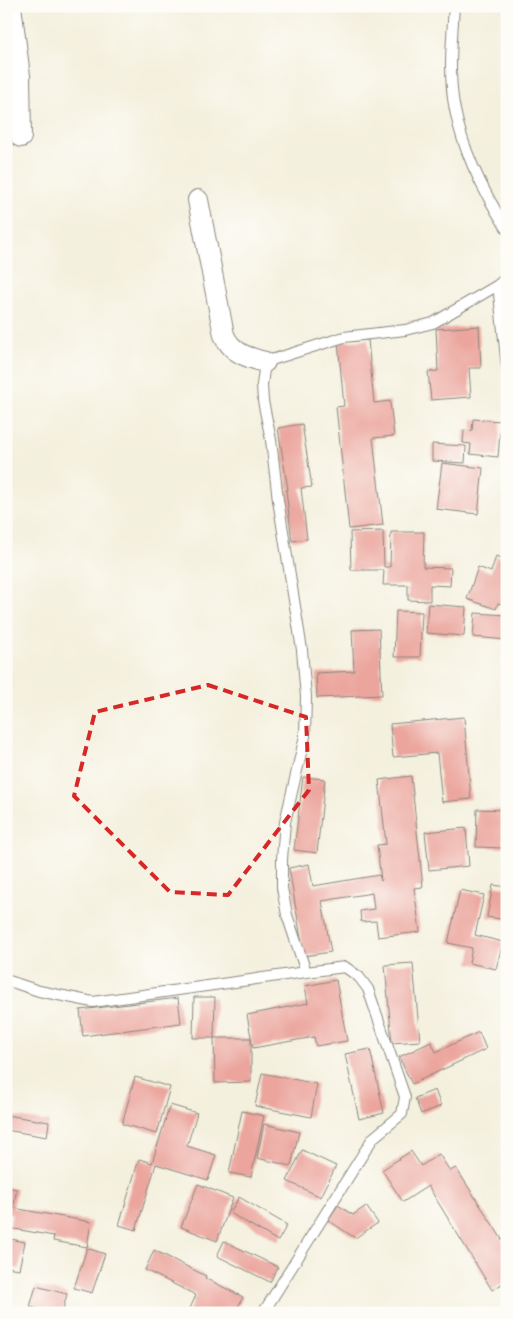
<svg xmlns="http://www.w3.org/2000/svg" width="513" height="1319" font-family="'Balsamiq Sans',sans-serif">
<rect width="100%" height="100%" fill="#fdfcf7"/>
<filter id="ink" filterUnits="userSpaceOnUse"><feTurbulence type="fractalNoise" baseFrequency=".02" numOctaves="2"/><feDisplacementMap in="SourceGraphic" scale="10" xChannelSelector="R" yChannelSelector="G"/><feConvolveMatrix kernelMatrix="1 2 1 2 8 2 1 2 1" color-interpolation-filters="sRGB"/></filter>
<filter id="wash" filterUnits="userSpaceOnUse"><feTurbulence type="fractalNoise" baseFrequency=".0096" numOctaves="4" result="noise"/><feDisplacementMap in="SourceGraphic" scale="20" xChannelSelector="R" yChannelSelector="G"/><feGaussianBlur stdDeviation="1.12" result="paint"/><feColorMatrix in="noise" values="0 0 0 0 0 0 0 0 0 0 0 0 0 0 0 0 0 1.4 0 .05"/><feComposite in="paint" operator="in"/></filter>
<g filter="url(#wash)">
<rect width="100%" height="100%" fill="#f4f0de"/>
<g id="blocks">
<g fill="#eba59d">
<polygon points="479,326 481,368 469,368 471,397 431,400 428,372 438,371 436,329"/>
<polygon points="368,340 374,403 390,401 394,436 373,438 383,525 349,529 336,407 344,406 338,342"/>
<polygon points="473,419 501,421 498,457 470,454 471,444 463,443 464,430 472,431"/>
<polygon points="302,424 312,487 301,488 307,539 292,541 286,490 288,490 278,428"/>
<polygon points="432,444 466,446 465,463 432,461"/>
<polygon points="442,463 483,468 478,514 436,509"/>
<polygon points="383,531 384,567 390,567 391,532 424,532 423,567 451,568 450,586 430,585 430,601 408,600 408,585 383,585 384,570 351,570 350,532"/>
<polygon points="496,556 507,560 507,606 498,603 496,609 467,599 478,567 491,572"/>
<polygon points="428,604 466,607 464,636 426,633"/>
<polygon points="396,611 422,612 420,657 394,657"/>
<polygon points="475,613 507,615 507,640 473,637"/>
<polygon points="379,629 382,695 317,698 316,673 354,671 352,630"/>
<polygon points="464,717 471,799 442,802 437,753 393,757 390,724"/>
<polygon points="411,776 423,887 414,888 420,932 378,937 376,921 361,922 360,911 374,909 372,893 322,901 331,952 304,956 289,868 309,864 313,886 379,875 381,881 377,845 386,844 379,780"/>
<polygon points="303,777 325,779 317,853 294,850"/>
<polygon points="477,809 504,810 503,848 476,847"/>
<polygon points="466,828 469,866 429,870 425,832"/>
<polygon points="493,885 507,887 507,920 487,917"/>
<polygon points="460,890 484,895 475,935 503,942 496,969 469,963 472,948 448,943"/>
<polygon points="413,963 420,1041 392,1043 385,965"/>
<polygon points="336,980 347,1041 316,1046 314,1037 253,1048 247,1015 308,1003 305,986"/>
<polygon points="194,997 215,997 214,1038 193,1038"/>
<polygon points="178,998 181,1023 83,1036 80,1010"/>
<polygon points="479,1032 486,1049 412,1084 399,1057 431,1042 436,1052"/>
<polygon points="214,1038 251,1038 251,1082 215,1083"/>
<polygon points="370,1049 384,1113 359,1119 345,1054"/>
<polygon points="262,1073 317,1084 311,1117 255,1106"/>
<polygon points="135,1077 170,1087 157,1134 122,1124"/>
<polygon points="435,1090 441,1106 421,1114 415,1098"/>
<polygon points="170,1105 197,1113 187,1146 216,1155 208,1180 156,1164 136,1230 119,1225 139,1159 152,1163"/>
<polygon points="242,1111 264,1116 251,1177 229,1173"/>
<polygon points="6,1115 49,1122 47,1137 6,1130"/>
<polygon points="264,1124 299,1132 291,1166 257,1158"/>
<polygon points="302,1150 336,1166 321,1197 287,1181"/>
<polygon points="411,1151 421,1166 439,1154 450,1171 456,1168 507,1247 507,1281 492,1290 428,1186 403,1202 382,1170"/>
<polygon points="198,1184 233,1198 217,1241 181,1227"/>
<polygon points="6,1187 17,1189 13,1208 91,1222 87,1247 53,1241 54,1236 9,1228 12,1214 6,1213"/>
<polygon points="239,1197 287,1225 278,1241 230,1213"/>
<polygon points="338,1205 353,1215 366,1206 378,1223 355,1238 328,1220"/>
<polygon points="6,1238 25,1242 19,1269 6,1267"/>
<polygon points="224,1241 278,1267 270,1282 217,1256"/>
<polygon points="87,1248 105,1254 92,1293 74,1288"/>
<polygon points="154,1250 206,1276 205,1278 243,1297 235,1313 188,1313 196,1295 145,1270"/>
<polygon points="36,1286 67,1294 62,1313 52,1313 30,1307"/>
</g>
</g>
</g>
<g filter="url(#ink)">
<use href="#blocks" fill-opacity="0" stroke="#88867d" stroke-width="1"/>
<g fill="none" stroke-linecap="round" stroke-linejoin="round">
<defs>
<g id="service">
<path d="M454 6C452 40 448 76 455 110 463 152 484 193 507 229"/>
<polyline points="498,285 507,367"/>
<polyline points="6,980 39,991 93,1002 306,972"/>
<polyline points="263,1313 373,1138 402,1114 405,1097 368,989 359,977 345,967 306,972 287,915 282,888 282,859 285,822 305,736 306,697 302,650 278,500 271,440 263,401 262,385 265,362 344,337 405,330 433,323 498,285 507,277"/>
</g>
<g id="minor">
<polyline points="11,6 20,76 21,137"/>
<path d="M198 200 224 335C232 353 246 357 265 362"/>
</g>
</defs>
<use href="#service" stroke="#88867d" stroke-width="12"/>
<use href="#minor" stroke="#88867d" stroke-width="22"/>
<use href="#service" stroke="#fff" stroke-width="10"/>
<use href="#minor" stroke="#fff" stroke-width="20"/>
</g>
</g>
<path fill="none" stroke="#d62828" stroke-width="4" stroke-dasharray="10 6" stroke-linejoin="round" d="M208 685 306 717 309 790 228 895 170 892 74 796 95 712Z"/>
<rect width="513" height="1319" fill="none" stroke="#fdfcf7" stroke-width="25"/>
</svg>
